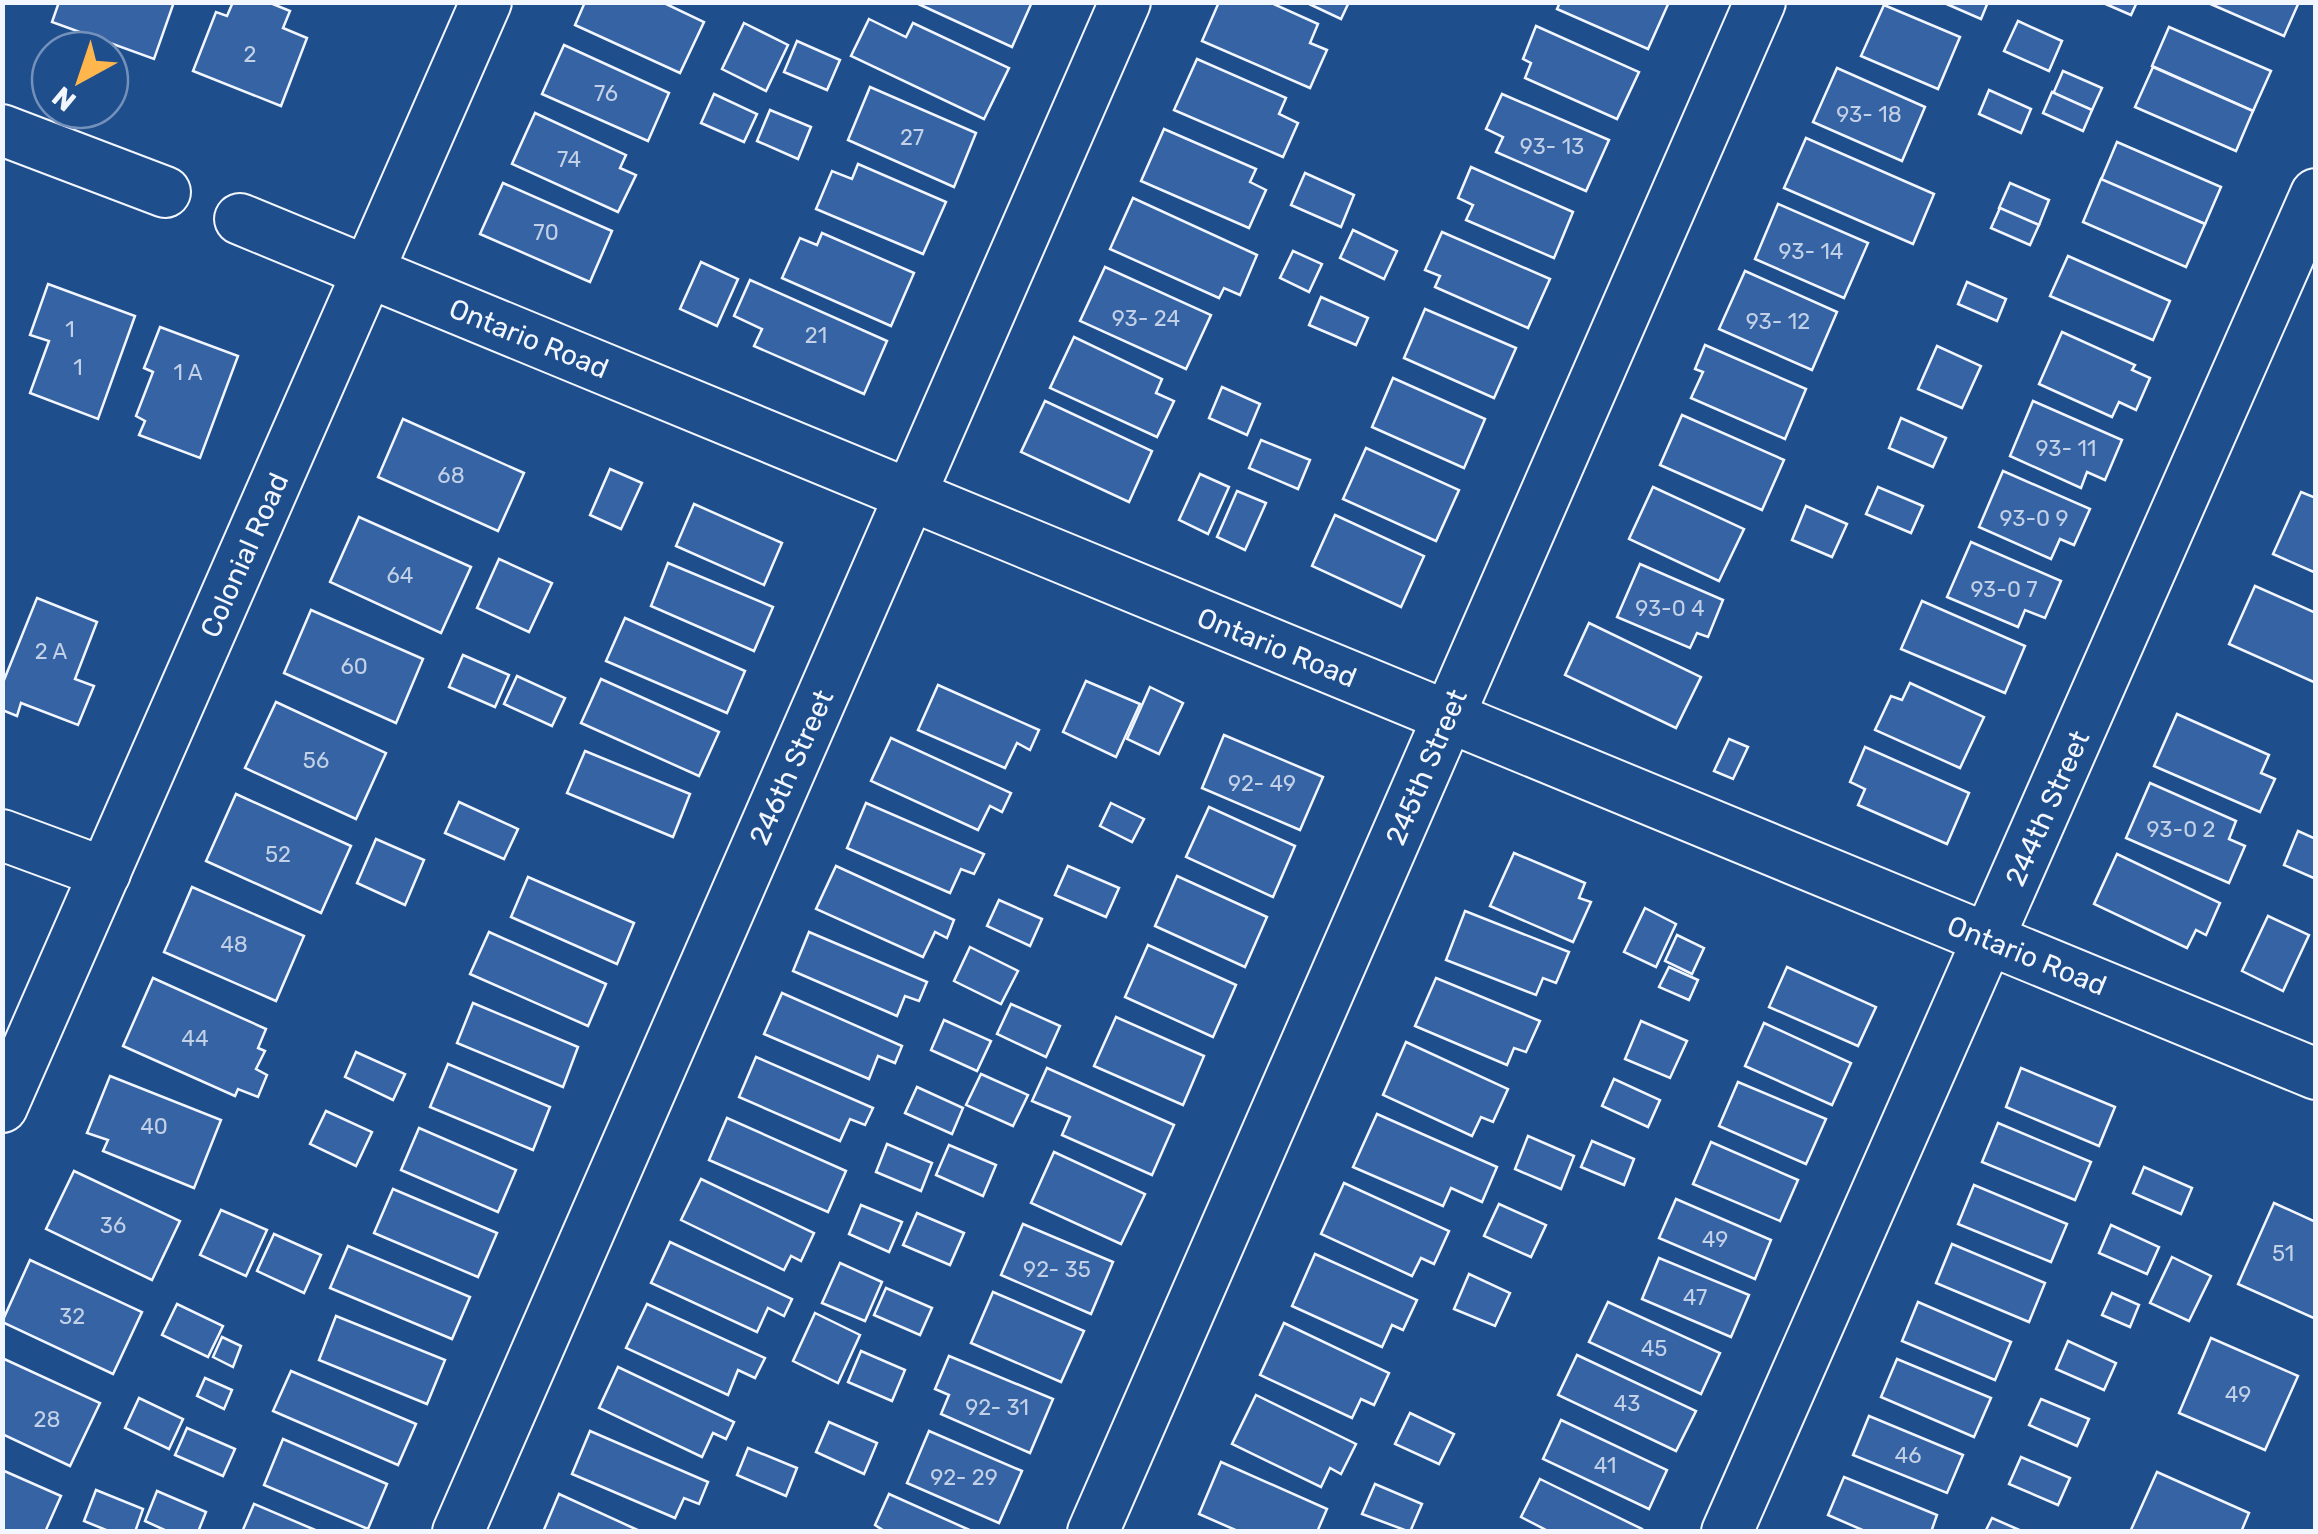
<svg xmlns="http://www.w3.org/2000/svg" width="2318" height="1534" font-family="Rubik,sans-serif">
<rect width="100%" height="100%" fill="#1f4e8c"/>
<g fill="#3563a3" stroke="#f2f6ff" stroke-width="2.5">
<polygon points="59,2 174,2 154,59 52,22"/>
<polygon points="233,2 268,2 290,11 283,28 307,38 281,106 193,71 216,12 227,16"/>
<polygon points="585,2 662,2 704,22 680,73 575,25"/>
<polygon points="914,2 1032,2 1012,47"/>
<polygon points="1219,2 1269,2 1318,24 1310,43 1327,50 1310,88 1202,41"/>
<polygon points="1305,2 1349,2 1341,19"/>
<polygon points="1560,2 1669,2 1648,49 1557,9"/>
<polygon points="1942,2 1988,2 1981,19"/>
<polygon points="2101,2 2137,2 2131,15"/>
<polygon points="2206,2 2299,2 2284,36"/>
<polygon points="1884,5 1960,37 1938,89 1861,56"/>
<polygon points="869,19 906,37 913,23 1009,68 984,119 851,56"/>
<polygon points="2018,21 2062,41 2049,71 2004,51"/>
<polygon points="744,23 788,45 766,91 722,69"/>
<polygon points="1536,26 1639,72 1617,119 1525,78 1531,63 1523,59"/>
<polygon points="2169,27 2271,71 2253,111 2152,66"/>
<polygon points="797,41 840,60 827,90 784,72"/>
<polygon points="564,45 669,93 648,141 542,94"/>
<polygon points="1197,59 1286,98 1279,114 1298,123 1283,157 1174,110"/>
<polygon points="2153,67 2253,111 2236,151 2135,107"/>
<polygon points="1837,68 1925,107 1902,161 1813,122"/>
<polygon points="2063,71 2102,88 2092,110 2053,94"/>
<polygon points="870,87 976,133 954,187 848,140"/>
<polygon points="1989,90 2031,109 2021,133 1979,114"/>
<polygon points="2052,92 2092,110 2083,131 2043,113"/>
<polygon points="714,94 757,114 744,142 701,123"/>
<polygon points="1502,94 1609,140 1586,191 1496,152 1503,137 1486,129"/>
<polygon points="770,110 811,127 798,159 757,141"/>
<polygon points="535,113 626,155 620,168 636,175 618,212 512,164"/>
<polygon points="1164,129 1256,169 1250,182 1266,190 1249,228 1141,181"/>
<polygon points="1806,138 1934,194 1913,244 1784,188"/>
<polygon points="2117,142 2221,187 2205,224 2101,180"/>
<polygon points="858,164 946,202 923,254 816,209 832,171 852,179"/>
<polygon points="1471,167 1573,212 1554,258 1466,220 1473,205 1458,198"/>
<polygon points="1305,173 1354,195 1341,227 1291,205"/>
<polygon points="2101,179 2205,224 2186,267 2083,222"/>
<polygon points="503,183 612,231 590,282 480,234"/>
<polygon points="2010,183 2049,200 2039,225 1999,208"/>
<polygon points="1133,198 1257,255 1240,295 1224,288 1219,298 1110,249"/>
<polygon points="1778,204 1868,243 1844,298 1755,259"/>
<polygon points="2000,208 2039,225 2030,245 1991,228"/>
<polygon points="1353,230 1397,251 1384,279 1340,258"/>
<polygon points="1442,232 1550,279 1528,328 1435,287 1440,276 1425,270"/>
<polygon points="822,233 914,273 891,326 782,278 800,238 817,245"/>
<polygon points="1293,251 1322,264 1309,292 1280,278"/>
<polygon points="2068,256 2170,301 2153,340 2050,296"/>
<polygon points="701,262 738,279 717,326 680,309"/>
<polygon points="1105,267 1211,315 1186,369 1080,321"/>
<polygon points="1745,271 1837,312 1812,370 1719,329"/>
<polygon points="750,280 887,341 864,394 754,346 762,329 734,316"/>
<polygon points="1967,282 2006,299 1997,321 1958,304"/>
<polygon points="48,284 135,316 98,419 30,393 49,341 30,335"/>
<polygon points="1321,297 1368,318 1356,345 1309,325"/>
<polygon points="1425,309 1516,348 1494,398 1404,358"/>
<polygon points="160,327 238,356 200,458 139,435 145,421 136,416 153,372 144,368"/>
<polygon points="2062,332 2135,365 2132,370 2150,378 2136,410 2119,402 2112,417 2039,384"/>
<polygon points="1074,337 1162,379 1156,393 1174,401 1157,437 1050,388"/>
<polygon points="1705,345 1806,389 1785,439 1691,398 1703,372 1695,369"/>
<polygon points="1937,346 1981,366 1962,408 1918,389"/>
<polygon points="1393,378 1485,419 1464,468 1372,427"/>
<polygon points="1222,387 1260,404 1247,435 1209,418"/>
<polygon points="1045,401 1152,451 1129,502 1021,452"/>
<polygon points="2033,401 2122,440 2105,480 2087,472 2081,488 2010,456"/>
<polygon points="1682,415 1784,460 1762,510 1660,465"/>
<polygon points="1901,418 1946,438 1933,467 1889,448"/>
<polygon points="403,419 524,473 498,531 378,477"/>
<polygon points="1261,440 1310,460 1298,489 1249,468"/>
<polygon points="1366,448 1459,490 1436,541 1343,499"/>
<polygon points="610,469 642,483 621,529 590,515"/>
<polygon points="2003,471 2090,509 2074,545 2060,539 2051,559 1979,527"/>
<polygon points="1200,474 1229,487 1208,534 1179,520"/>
<polygon points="1653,487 1744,529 1719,581 1629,539"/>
<polygon points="1878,487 1923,506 1911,533 1866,514"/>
<polygon points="1237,491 1266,503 1245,550 1217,537"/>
<polygon points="2301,492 2316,498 2316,573 2273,554"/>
<polygon points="694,504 782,543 764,585 676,546"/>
<polygon points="1806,506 1847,524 1832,557 1792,540"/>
<polygon points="1335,515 1424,556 1401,607 1312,566"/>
<polygon points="359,517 471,567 441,633 330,582"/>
<polygon points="1971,542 2061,581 2045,618 2025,610 2018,627 1947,597"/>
<polygon points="499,559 552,583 529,632 477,608"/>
<polygon points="668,563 773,607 754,651 651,606"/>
<polygon points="1640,564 1723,600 1708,637 1697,633 1690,648 1617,617"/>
<polygon points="2255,586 2316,613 2316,683 2229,644"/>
<polygon points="37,598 97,622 75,679 94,686 78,725 21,703 17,716 2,710 2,685"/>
<polygon points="1922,601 2025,646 2005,693 1901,649"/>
<polygon points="311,610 423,659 396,723 284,673"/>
<polygon points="625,618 745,671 727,713 606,661"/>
<polygon points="1589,623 1701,677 1676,728 1565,675"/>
<polygon points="463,655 509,675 495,707 449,687"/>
<polygon points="517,676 565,698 552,726 504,704"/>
<polygon points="601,679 719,732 699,776 581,723"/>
<polygon points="1086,681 1140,704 1116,757 1063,732"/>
<polygon points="1910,683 1984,717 1960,768 1875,730 1891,696 1902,700"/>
<polygon points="938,685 1039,730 1030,750 1017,743 1005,768 918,730"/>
<polygon points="1150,687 1183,703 1159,754 1127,739"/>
<polygon points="276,702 386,753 356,819 245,768"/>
<polygon points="2177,714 2269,755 2261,773 2275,779 2260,812 2154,766"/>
<polygon points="1224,735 1323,777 1300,830 1202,788"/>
<polygon points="891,738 1011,793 1002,812 990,806 978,830 871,781"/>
<polygon points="1729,739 1748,747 1733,779 1714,771"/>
<polygon points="1865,747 1969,793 1947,844 1858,805 1865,789 1850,782"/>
<polygon points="585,751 690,794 673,837 567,793"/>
<polygon points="2150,783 2236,821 2229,839 2245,846 2229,883 2126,838"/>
<polygon points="236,794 351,846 321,913 206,861"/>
<polygon points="459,802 518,829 504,859 445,833"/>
<polygon points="866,803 984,854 974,874 961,869 950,893 847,848"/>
<polygon points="1111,803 1144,819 1132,842 1100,826"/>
<polygon points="1209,807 1295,846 1273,897 1186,857"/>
<polygon points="2298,831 2316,839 2316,879 2284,865"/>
<polygon points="376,839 424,860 405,905 357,883"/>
<polygon points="1514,853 1585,883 1579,898 1591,902 1573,942 1490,906"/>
<polygon points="2117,854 2220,903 2206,935 2196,930 2187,948 2094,904"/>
<polygon points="836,866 954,920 947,938 935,932 923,957 816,909"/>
<polygon points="1068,866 1119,888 1106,917 1055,895"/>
<polygon points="1177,876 1267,917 1245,967 1155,926"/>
<polygon points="528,877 634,923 617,964 511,917"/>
<polygon points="192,887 304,936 276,1001 164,952"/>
<polygon points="999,900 1042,919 1030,946 987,926"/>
<polygon points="1645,908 1676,924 1656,967 1624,952"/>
<polygon points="1465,911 1569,952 1556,983 1543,978 1536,995 1446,960"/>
<polygon points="2268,916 2309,935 2283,991 2242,971"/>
<polygon points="489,932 606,984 588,1026 470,974"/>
<polygon points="809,932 927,982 919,1001 905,996 897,1016 793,971"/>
<polygon points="1677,935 1704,948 1692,974 1665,961"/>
<polygon points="1148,945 1236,985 1213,1037 1125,997"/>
<polygon points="970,947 1018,971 1001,1004 954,981"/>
<polygon points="1669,967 1698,980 1689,1000 1659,987"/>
<polygon points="1787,967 1876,1007 1858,1046 1769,1007"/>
<polygon points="153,978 266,1029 258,1048 265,1051 256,1069 267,1075 258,1097 238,1089 235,1096 123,1046"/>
<polygon points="1436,978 1540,1021 1526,1052 1514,1048 1507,1065 1415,1026"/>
<polygon points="782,993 902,1046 895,1063 878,1056 869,1079 764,1034"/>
<polygon points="473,1003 578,1047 563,1087 457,1043"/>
<polygon points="1011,1004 1060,1026 1046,1057 997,1034"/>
<polygon points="1116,1017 1204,1056 1183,1105 1094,1066"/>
<polygon points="944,1020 991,1041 977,1071 931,1050"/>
<polygon points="1641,1021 1687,1041 1670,1078 1625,1059"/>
<polygon points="1764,1023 1851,1063 1832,1105 1745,1066"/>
<polygon points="1406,1042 1508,1089 1493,1122 1481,1117 1472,1136 1383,1095"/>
<polygon points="356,1052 405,1074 393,1100 345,1077"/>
<polygon points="756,1057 873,1108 865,1125 850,1119 840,1141 739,1097"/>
<polygon points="448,1064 550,1107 533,1150 430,1107"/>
<polygon points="1047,1068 1174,1125 1152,1175 1062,1135 1070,1117 1032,1101"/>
<polygon points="2021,1068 2115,1107 2099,1146 2006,1107"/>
<polygon points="981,1074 1028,1095 1013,1126 966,1105"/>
<polygon points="110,1076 221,1120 194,1188 103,1151 108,1140 87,1133"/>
<polygon points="1614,1079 1660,1100 1648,1127 1602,1106"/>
<polygon points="1738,1082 1826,1119 1806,1164 1719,1126"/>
<polygon points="917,1087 963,1108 952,1134 905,1113"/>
<polygon points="326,1111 372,1132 356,1166 310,1144"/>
<polygon points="1377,1114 1497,1167 1482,1202 1451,1188 1443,1206 1353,1167"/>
<polygon points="727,1118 846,1171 828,1212 709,1160"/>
<polygon points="1998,1123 2091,1162 2075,1200 1982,1162"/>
<polygon points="419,1128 516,1170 498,1212 401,1170"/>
<polygon points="1528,1136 1574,1156 1561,1189 1515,1169"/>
<polygon points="1592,1141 1634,1159 1624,1185 1581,1167"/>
<polygon points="1711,1142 1798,1180 1780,1221 1693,1184"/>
<polygon points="887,1144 932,1163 921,1191 876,1172"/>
<polygon points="949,1145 996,1165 983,1196 936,1175"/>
<polygon points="1054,1152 1145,1194 1121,1244 1031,1203"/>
<polygon points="2144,1167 2192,1188 2181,1214 2133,1193"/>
<polygon points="74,1171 180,1221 152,1280 46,1229"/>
<polygon points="701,1179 814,1233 801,1261 791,1256 784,1270 681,1220"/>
<polygon points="1344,1183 1449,1231 1434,1264 1421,1258 1412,1276 1321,1234"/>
<polygon points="1974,1185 2067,1224 2051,1262 1958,1224"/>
<polygon points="393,1189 497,1233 478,1277 374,1233"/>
<polygon points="1676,1199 1771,1240 1755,1279 1659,1238"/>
<polygon points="2274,1203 2316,1222 2316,1319 2238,1284"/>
<polygon points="1499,1204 1546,1225 1531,1257 1484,1236"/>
<polygon points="861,1205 902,1222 889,1252 849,1234"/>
<polygon points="221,1210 267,1230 246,1276 200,1255"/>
<polygon points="917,1213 964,1233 950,1265 903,1245"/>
<polygon points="1023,1224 1113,1262 1091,1314 1001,1275"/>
<polygon points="2111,1225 2159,1247 2147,1274 2099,1253"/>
<polygon points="274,1234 321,1255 304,1293 257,1271"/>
<polygon points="670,1242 792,1299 784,1316 768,1308 757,1332 651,1283"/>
<polygon points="1952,1244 2045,1283 2029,1322 1936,1283"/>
<polygon points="348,1246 470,1297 452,1339 330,1288"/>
<polygon points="1315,1254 1417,1300 1403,1330 1392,1325 1382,1347 1292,1306"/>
<polygon points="2172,1257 2211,1276 2189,1321 2150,1303"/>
<polygon points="1659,1258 1749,1295 1731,1337 1642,1299"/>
<polygon points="30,1260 142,1312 113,1374 2,1322"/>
<polygon points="840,1263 882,1282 865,1321 822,1303"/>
<polygon points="1469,1274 1510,1293 1495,1326 1454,1309"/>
<polygon points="886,1288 932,1308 920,1335 874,1315"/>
<polygon points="993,1292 1084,1331 1061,1382 971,1343"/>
<polygon points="2112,1293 2139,1305 2130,1327 2102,1315"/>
<polygon points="1608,1302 1720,1353 1701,1394 1589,1342"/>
<polygon points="1918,1302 2011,1342 1995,1380 1902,1341"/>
<polygon points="177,1304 223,1326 208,1357 162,1335"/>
<polygon points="647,1304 765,1358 755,1378 738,1370 728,1395 626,1348"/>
<polygon points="815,1313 860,1335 838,1383 793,1361"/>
<polygon points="336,1316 445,1360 427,1404 319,1360"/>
<polygon points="1284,1323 1389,1373 1374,1405 1361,1399 1352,1418 1260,1375"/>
<polygon points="222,1337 241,1346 233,1367 213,1357"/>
<polygon points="2211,1338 2298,1376 2265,1450 2179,1413"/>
<polygon points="2068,1341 2116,1363 2104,1390 2056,1369"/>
<polygon points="861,1351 905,1370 892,1401 848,1382"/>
<polygon points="1577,1355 1696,1411 1676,1451 1558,1395"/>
<polygon points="949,1356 1053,1399 1030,1453 941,1414 949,1395 935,1389"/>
<polygon points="2,1358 100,1403 70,1466 2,1434"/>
<polygon points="1897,1359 1991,1398 1974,1437 1881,1397"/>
<polygon points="618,1367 734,1422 726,1439 713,1433 702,1457 599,1408"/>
<polygon points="291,1371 416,1424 398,1465 273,1411"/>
<polygon points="205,1378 232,1390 224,1409 197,1396"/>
<polygon points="1256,1395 1356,1444 1341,1474 1330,1468 1321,1487 1232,1444"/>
<polygon points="139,1398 183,1419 169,1449 125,1428"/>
<polygon points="2041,1399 2089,1419 2077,1446 2029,1425"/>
<polygon points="1410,1413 1454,1434 1439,1464 1395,1444"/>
<polygon points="1869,1416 1963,1455 1947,1493 1853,1455"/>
<polygon points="1561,1420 1667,1470 1649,1509 1543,1459"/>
<polygon points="829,1422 877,1443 864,1474 816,1452"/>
<polygon points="187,1428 235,1449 223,1476 175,1455"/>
<polygon points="590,1431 708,1482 699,1504 684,1498 675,1518 572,1474"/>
<polygon points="929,1431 1022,1471 999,1523 907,1483"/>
<polygon points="283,1439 387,1484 368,1529 264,1485"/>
<polygon points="748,1448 797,1468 786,1496 737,1475"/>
<polygon points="2021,1457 2070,1478 2058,1505 2009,1484"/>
<polygon points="1221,1462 1327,1509 1317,1532 1240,1532 1199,1514"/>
<polygon points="2,1470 61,1496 45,1532 2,1532"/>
<polygon points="2157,1472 2249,1513 2241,1532 2130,1532"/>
<polygon points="1844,1477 1937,1515 1931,1532 1867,1532 1828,1515"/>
<polygon points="1540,1479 1642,1529 1641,1532 1550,1532 1521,1517"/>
<polygon points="1375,1484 1422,1504 1410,1532 1362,1514"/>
<polygon points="96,1490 143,1509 135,1532 111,1532 84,1521"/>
<polygon points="157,1491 206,1512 198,1532 169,1532 145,1521"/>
<polygon points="559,1494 642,1532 543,1532"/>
<polygon points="889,1494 974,1532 886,1532 875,1525"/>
<polygon points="254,1504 320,1532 242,1532"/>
<polygon points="1992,1518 2024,1532 1985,1532"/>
</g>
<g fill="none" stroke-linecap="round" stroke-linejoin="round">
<defs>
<g id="street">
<polyline points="2,130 165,192"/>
<polyline points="240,219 2316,1074"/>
<polyline points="2,835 105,873"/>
<polyline points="2,1107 486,2"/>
<polyline points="458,1532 1125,2"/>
<polyline points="1093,1532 1760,2"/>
<polyline points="1727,1532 2316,194"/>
</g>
</defs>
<use href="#street" stroke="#f2f6ff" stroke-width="54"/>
<use href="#street" stroke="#1f4e8c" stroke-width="50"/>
</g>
<g text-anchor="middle" stroke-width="8" stroke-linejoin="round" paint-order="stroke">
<g font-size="22" fill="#c3d1e8">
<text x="250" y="62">2</text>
<text x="606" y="101">76</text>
<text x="1869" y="122">93- 18</text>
<text x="912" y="145">27</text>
<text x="1552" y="154">93- 13</text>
<text x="569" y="167">74</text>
<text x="546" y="240">70</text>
<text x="1811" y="259">93- 14</text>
<text x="1146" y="326">93- 24</text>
<text x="1778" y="329">93- 12</text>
<text x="70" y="337">1</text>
<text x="816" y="343">21</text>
<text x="78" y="375">1</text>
<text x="188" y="380">1 A</text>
<text x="2066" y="456">93- 11</text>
<text x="451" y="483">68</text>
<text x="2034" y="526">93-0 9</text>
<text x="400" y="583">64</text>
<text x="2004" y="597">93-0 7</text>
<text x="1670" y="616">93-0 4</text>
<text x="51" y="659">2 A</text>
<text x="354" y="674">60</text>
<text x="316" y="768">56</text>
<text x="1262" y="791">92- 49</text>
<text x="2181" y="837">93-0 2</text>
<text x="278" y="862">52</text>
<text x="234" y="952">48</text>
<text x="195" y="1046">44</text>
<text x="154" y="1134">40</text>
<text x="113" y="1233">36</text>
<text x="1715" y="1247">49</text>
<text x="2283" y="1261">51</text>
<text x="1057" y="1277">92- 35</text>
<text x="1695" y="1305">47</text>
<text x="72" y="1324">32</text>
<text x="1654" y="1356">45</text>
<text x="2238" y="1402">49</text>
<text x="1627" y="1411">43</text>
<text x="997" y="1415">92- 31</text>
<text x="47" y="1427">28</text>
<text x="1908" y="1463">46</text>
<text x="1605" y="1473">41</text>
<text x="964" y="1485">92- 29</text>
</g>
<g font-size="28" fill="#f2f6ff" stroke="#1f4e8c">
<text transform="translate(529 338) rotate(22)" y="10">Ontario Road</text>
<text transform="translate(244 555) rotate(-66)" y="10">Colonial Road</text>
<text transform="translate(1277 647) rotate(22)" y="10">Ontario Road</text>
<text transform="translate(791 767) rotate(-66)" y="10">246th Street</text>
<text transform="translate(1426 767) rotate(-67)" y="10">245th Street</text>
<text transform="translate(2047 808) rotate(-66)" y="10">244th Street</text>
<text transform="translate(2027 955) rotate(22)" y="10">Ontario Road</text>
</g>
</g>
<rect width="2318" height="1534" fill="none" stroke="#f2f6ff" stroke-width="10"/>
<g transform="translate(80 80) rotate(220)"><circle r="48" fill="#1f4e8c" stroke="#7391ba" stroke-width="2.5"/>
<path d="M0-8L18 38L0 25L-18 38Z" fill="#ffb74d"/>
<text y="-15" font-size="28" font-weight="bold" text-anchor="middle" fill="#f2f6ff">N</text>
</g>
</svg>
